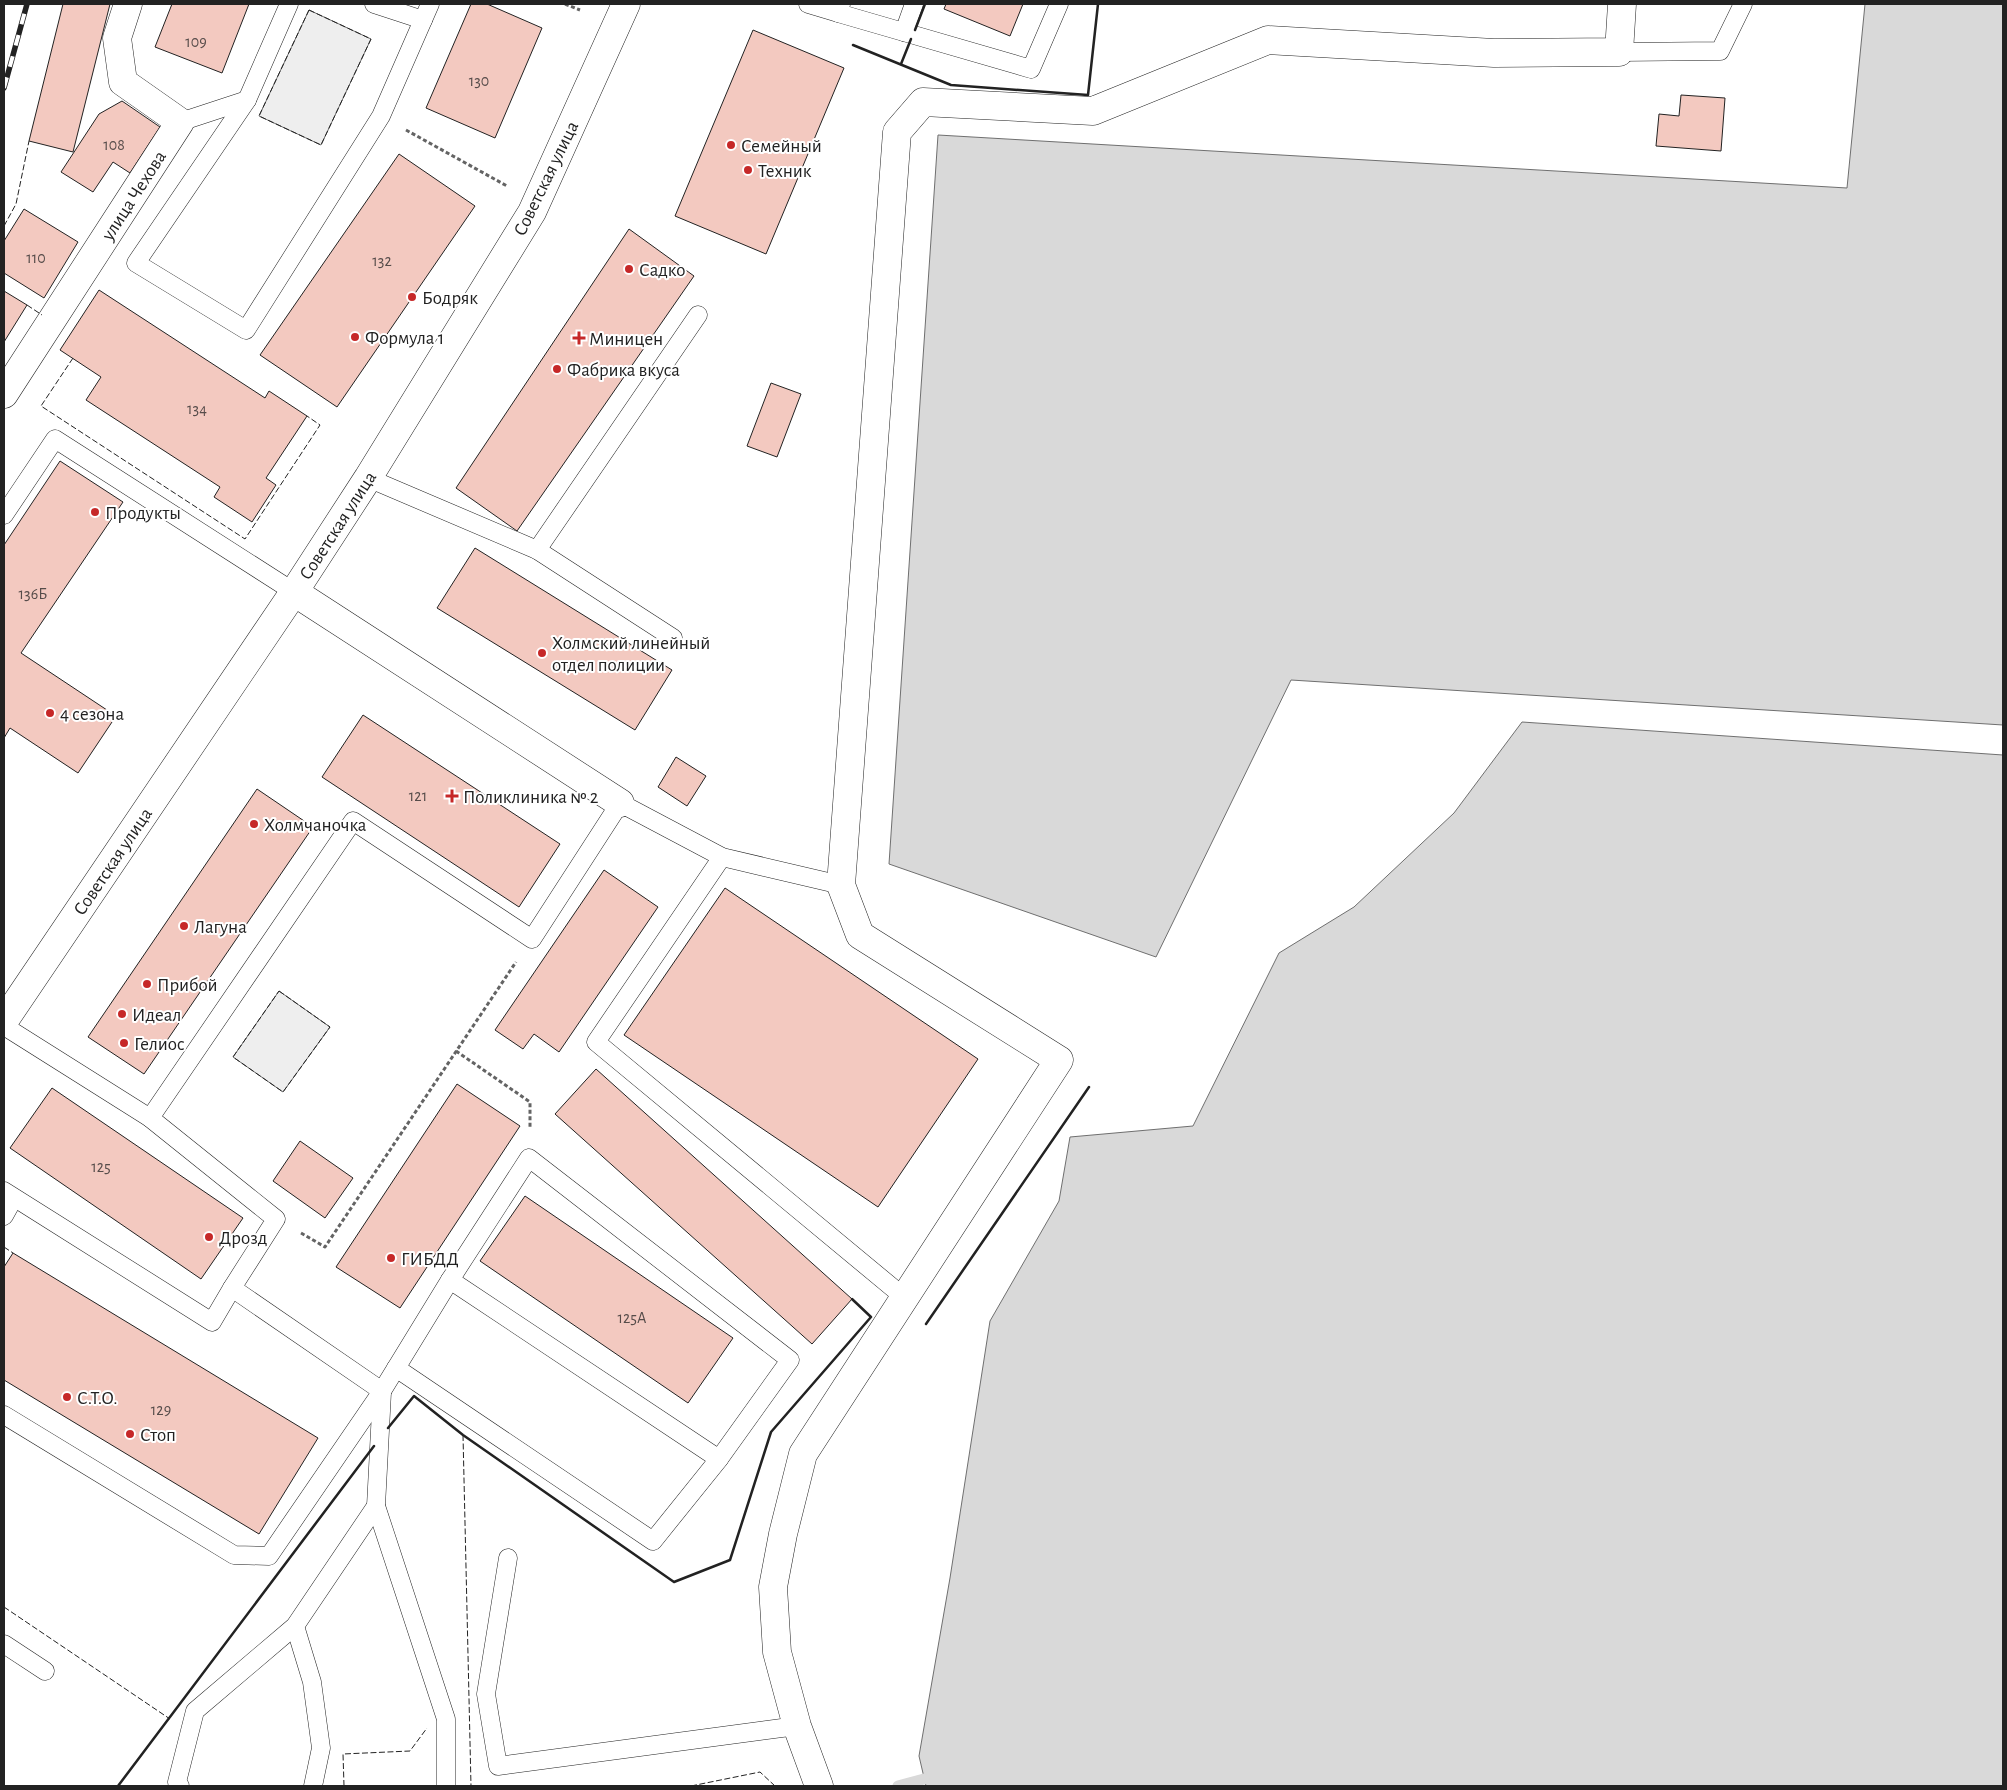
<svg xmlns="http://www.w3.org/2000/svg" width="2007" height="1790" font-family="'Alegreya Sans',sans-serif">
<rect width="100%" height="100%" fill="#fff"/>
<g fill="#eee" stroke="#6f6f6f">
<polygon points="309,10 371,39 321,145 259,116"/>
<polygon points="279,991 330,1027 283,1092 233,1057"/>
</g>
<g fill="#d9d9d9" stroke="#6f6f6f">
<polygon points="1865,4 2003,4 2003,725 1291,680 1156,957 889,864 938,135 1847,188"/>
<polygon points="1522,722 2003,755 2003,1786 926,1786 919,1756 950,1578 990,1321 1059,1201 1070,1137 1193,1126 1279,953 1354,907 1454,813"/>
</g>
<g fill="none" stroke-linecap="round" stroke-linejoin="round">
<polyline stroke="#d9d9d9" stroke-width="11" points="898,1786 924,1779"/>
</g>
<g fill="#f3c9c0" stroke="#222">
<polygon points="63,4 110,4 73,152 29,141"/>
<polygon points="172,4 249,4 222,73 155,47"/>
<polygon points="471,4 487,4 542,28 495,138 426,108"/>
<polygon points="946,4 1023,4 1010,36 944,9"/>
<polygon points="753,30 844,68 766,254 675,216"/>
<polygon points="1681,95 1725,98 1721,151 1656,146 1659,114 1679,116"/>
<polygon points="122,101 160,127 130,173 113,162 93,192 61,172 99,114"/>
<polygon points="399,154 475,206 337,407 260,355"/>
<polygon points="24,209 78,242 44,298 4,273 4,241"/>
<polygon points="629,229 694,276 517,531 456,488"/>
<polygon points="99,290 265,398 269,391 307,416 266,478 276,485 252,522 214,497 220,487 86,400 101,377 60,350"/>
<polygon points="4,291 27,305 4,342"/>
<polygon points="771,383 801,394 777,457 747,446"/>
<polygon points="60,461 123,502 21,653 116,716 78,773 10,728 4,738 4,545"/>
<polygon points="475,548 672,670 635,730 437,608"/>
<polygon points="363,715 560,844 519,907 322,777"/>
<polygon points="676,757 706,776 687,806 658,787"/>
<polygon points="257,789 313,827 144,1074 88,1037"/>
<polygon points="604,870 658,907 559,1052 534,1034 523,1049 495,1030"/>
<polygon points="725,888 978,1059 878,1207 624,1035"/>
<polygon points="596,1069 852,1299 812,1344 555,1114"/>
<polygon points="457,1084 520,1126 400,1308 336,1267"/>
<polygon points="52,1088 243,1218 201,1279 10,1148"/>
<polygon points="300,1141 353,1178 325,1218 273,1181"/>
<polygon points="525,1196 733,1338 688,1403 480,1261"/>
<polygon points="13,1253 318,1438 259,1534 4,1380 4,1267"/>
</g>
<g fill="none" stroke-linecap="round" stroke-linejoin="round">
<defs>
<g id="service">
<polyline points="289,4 247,100 136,263 246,330 381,116 430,4"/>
<polyline points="374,4 423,20"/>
<polyline points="808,4 838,13 841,4"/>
<polyline points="838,13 1031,69 1059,4"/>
<polyline points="904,32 914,4"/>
<polyline points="1619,52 1720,51 1743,4"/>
<polyline points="180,122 247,100"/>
<polyline points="368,478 537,550 673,638"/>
<polyline points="4,515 55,439 294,592"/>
<polyline points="537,550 698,315"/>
<polyline points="722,857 596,1042 905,1298"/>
<polyline points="4,1026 150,1118 353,821 532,939 620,803 722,857 841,885"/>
<polyline points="150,1118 276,1219 232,1288"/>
<polyline points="4,1191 212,1322 232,1288 382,1391 450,1280 719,1459"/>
<polyline points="4,1216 14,1198"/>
<polyline points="396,1368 653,1541 719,1459 790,1360 529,1158 450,1280"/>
<polyline points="382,1392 376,1506 446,1719 446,1786"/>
<polyline points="4,1415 234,1555 269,1556 382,1391"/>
<polyline points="508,1558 486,1694 498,1766 797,1726"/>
<polyline points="295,1626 312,1682 321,1748 313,1786"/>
<polyline points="4,1644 45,1671"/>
<polyline points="180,1786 177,1782 195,1711 295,1626 376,1506"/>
</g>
<g id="minor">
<polyline points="4,394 180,122 123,82 117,38 128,4"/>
<polyline points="294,592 620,803"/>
<polyline points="819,1786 797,1726 777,1652 773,1587 783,1534 803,1454 1059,1060 860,935 841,885 897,132 923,102 1093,111 1268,40 1494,53 1619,52 1622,4"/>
</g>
<polyline id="primary" points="4,1021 294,592 368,478 532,212 626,4"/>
</defs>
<use href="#service" stroke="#222" stroke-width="19"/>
<use href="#minor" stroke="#222" stroke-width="29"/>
<use href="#primary" stroke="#222" stroke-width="29"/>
<g stroke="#646464" stroke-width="3" stroke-dasharray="4 2.5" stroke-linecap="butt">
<polyline points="565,4 580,10"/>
<polyline points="406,130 507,186"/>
<polyline points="456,1051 530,1102 530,1129"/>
<polyline points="301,1233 325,1247 516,962"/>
</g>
<use href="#service" stroke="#fff" stroke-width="18"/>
<use href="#minor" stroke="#fff" stroke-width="28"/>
<use href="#primary" stroke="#fff" stroke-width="28"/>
<defs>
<polyline id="rail" points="4,88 27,4"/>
</defs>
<use href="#rail" stroke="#222" stroke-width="5.5"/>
<use href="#rail" stroke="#fff" stroke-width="4" stroke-dasharray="11" stroke-linecap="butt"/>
<g stroke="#222" stroke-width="1" stroke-dasharray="6 2.5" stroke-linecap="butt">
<polygon points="309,10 371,39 321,145 259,116"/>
<polyline points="4,226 16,204 29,141"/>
<polyline points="27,305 42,315"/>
<polyline points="73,358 41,406 245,539 320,425 307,416"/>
<polygon points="279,991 330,1027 283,1092 233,1057"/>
<polyline points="4,1247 13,1253"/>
<polyline points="463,1435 471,1786"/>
<polyline points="4,1607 170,1719"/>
<polyline points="344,1786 343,1754 410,1751 427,1728"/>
<polyline points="691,1786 760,1772 775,1786"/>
</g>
<g stroke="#222" stroke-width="2.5">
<polyline points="915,30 925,4"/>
<polyline points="853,45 951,85 1088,95 1098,4"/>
<polyline points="901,64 911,39"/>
<polyline points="926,1324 1089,1087"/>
<polyline points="388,1428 414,1396 463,1435 674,1582 730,1560 771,1432 871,1317 852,1299"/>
<polyline points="118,1786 374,1446"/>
</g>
</g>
<g fill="#c62828" stroke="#fff" stroke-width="2">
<circle cx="731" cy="145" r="5"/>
<circle cx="748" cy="170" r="5"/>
<circle cx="629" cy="269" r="5"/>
<circle cx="412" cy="297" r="5"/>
<circle cx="355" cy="337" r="5"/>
<path d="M576.5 330.5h5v5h5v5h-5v5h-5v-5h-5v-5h5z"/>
<circle cx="557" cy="369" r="5"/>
<circle cx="95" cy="512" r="5"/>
<circle cx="542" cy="653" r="5"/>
<circle cx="50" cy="713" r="5"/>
<path d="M449.5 788.5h5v5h5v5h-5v5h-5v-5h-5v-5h5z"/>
<circle cx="254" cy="824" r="5"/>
<circle cx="184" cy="926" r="5"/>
<circle cx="147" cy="984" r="5"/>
<circle cx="122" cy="1014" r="5"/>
<circle cx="124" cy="1043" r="5"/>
<circle cx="209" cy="1237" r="5"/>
<circle cx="391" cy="1258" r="5"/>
<circle cx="67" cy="1397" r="5"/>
<circle cx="130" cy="1434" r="5"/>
</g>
<g text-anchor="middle" stroke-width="4" stroke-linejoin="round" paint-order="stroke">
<g font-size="16" fill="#564c4a">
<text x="196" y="47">109</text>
<text x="479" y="86">130</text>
<text x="114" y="150">108</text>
<text x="36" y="263">110</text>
<text x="382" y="266">132</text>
<text x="197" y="414">134</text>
<text x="33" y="599">136Б</text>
<text x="418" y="801">121</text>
<text x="101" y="1172">125</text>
<text x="632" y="1323">125А</text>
<text x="161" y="1415">129</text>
</g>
<g font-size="19" fill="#222" stroke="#fff" text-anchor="start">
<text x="741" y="152">Семейный</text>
<text x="758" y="177">Техник</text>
<text x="639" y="276">Садко</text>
<text x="422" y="304">Бодряк</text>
<text x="365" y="344">Формула 1</text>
<text x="589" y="345">Миницен</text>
<text x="567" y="376">Фабрика вкуса</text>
<text x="105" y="519">Продукты</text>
<text x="552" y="649">Холмский линейный<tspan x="552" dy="22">отдел полиции</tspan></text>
<text x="60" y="720">4 сезона</text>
<text x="463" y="803">Поликлиника № 2</text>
<text x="264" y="831">Холмчаночка</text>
<text x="194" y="933">Лагуна</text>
<text x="157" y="991">Прибой</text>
<text x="132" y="1021">Идеал</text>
<text x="134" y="1050">Гелиос</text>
<text x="219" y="1244">Дрозд</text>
<text x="401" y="1265">ГИБДД</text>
<text x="77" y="1404">С.Т.О.</text>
<text x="140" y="1441">Стоп</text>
</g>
<g font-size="19" fill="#222" stroke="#fff">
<text transform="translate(545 178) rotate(-64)" y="7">Советская улица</text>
<text transform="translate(133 195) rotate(-57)" y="7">улица Чехова</text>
<text transform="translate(337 525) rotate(-57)" y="7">Советская улица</text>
<text transform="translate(112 861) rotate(-56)" y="7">Советская улица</text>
</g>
</g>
<rect width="2007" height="1790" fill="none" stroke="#222222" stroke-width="10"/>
</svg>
